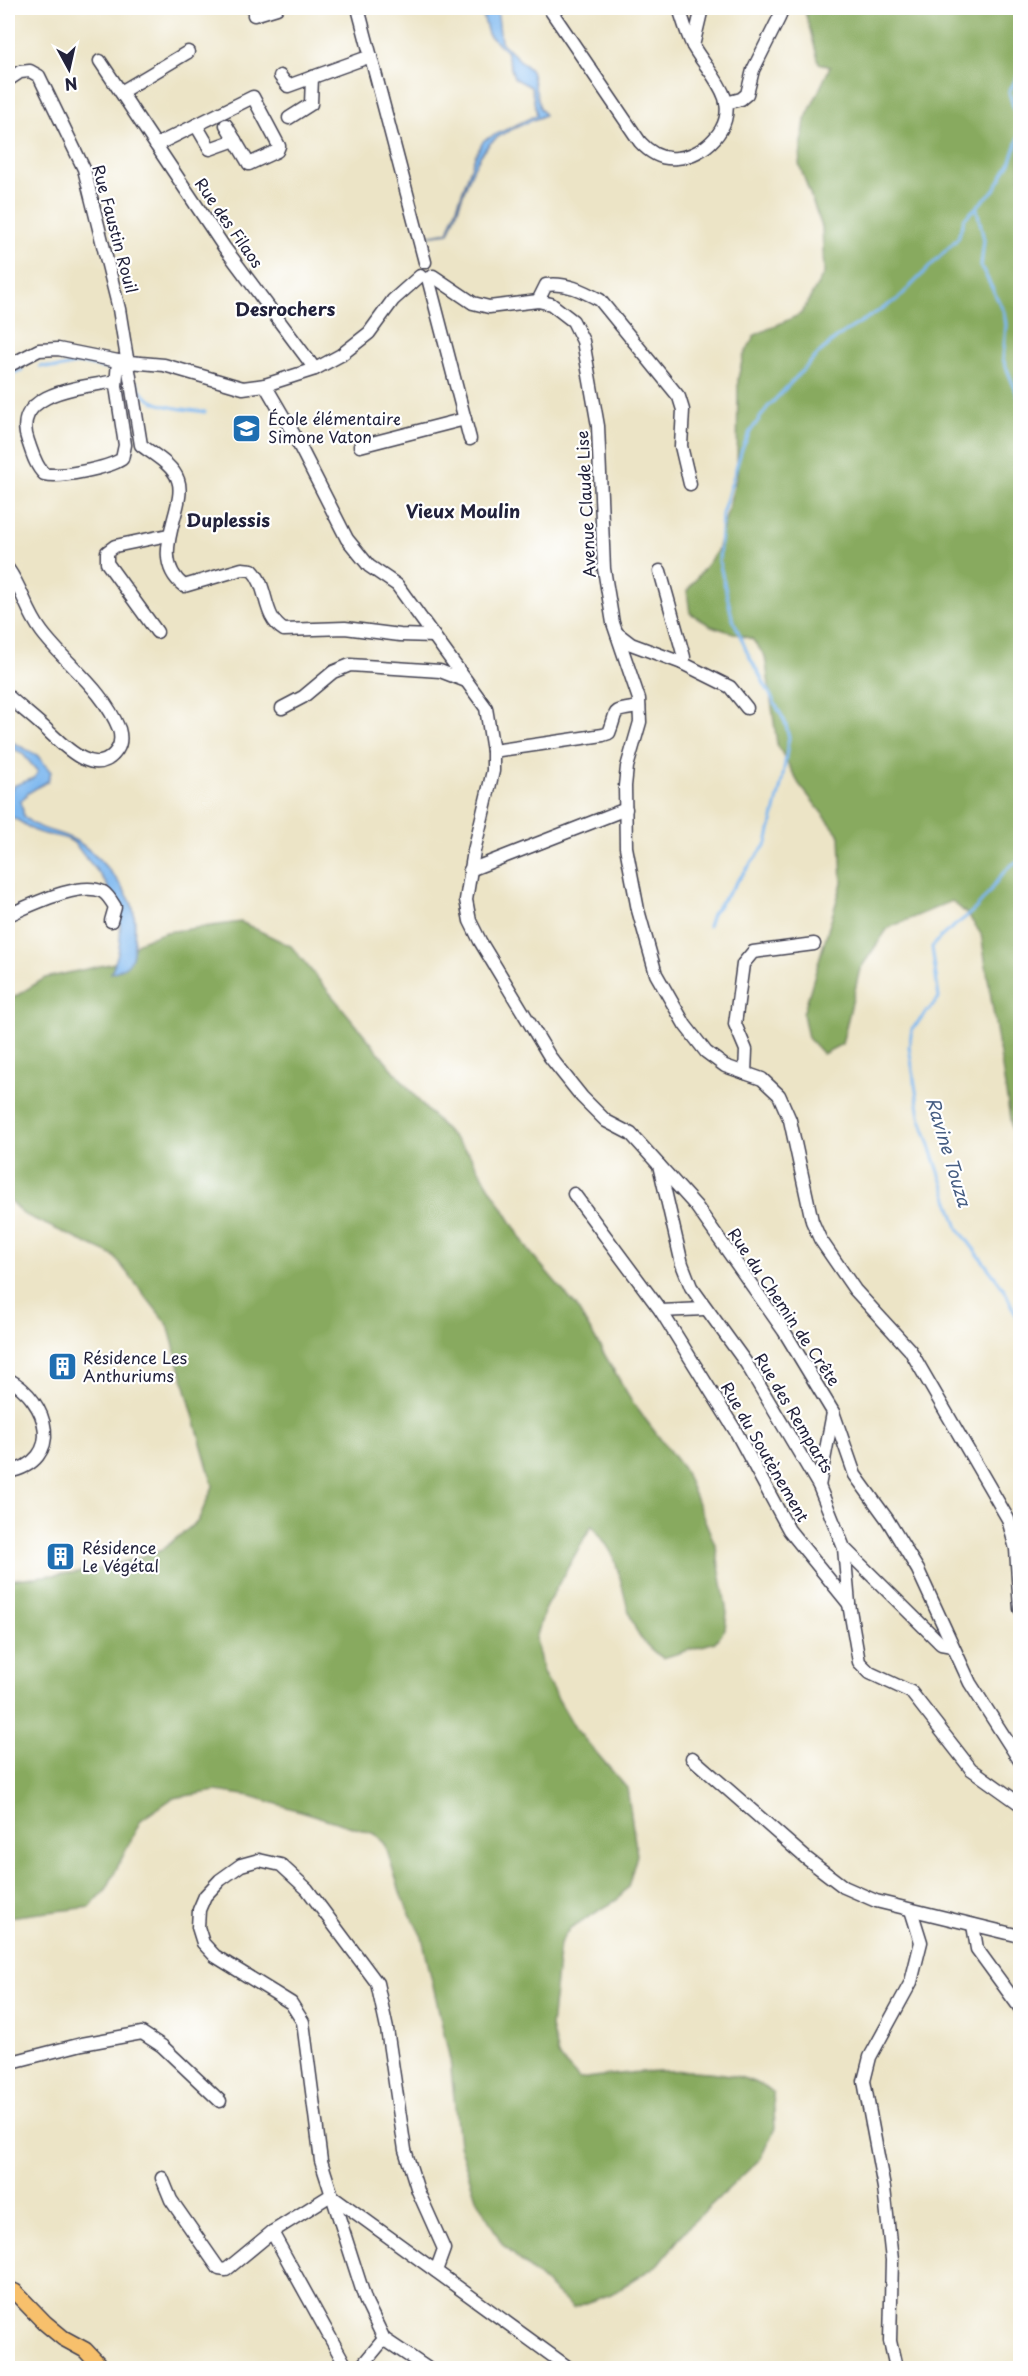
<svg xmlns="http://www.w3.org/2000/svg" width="1028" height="2376" font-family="'Playpen Sans',sans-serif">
<rect width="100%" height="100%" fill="#fff"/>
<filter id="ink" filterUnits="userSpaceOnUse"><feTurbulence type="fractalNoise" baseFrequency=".0167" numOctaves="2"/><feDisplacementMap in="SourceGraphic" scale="12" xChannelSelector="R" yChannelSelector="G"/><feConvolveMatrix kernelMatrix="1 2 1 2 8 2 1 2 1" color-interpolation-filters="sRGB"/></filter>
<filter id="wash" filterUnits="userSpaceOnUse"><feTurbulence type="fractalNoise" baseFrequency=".008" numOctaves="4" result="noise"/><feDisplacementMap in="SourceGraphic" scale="24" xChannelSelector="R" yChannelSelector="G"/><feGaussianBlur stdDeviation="1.35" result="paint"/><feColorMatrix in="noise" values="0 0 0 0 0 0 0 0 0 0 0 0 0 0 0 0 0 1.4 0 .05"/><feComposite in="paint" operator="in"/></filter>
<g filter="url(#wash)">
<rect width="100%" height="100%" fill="#ece4c6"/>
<g fill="#88aa5e" stroke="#55664c" stroke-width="1.5">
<polygon points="804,8 1020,8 1020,1182 981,934 968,915 952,901 888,928 860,969 842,1044 823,1054 808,1038 803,1014 842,883 840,836 799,784 777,744 765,656 752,639 711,626 690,613 687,591 717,551 737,475 738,378 743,357 755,335 801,314 824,273 822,227 799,164 805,120 830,67 819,63"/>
<path d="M241 922 291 946 424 1107 470 1155 529 1251 576 1306 633 1403 684 1470 716 1547 727 1613 725 1629 715 1642 663 1658C623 1634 629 1595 613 1556 608 1545 599 1535 592 1525L545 1608 536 1639 543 1673 575 1728 627 1788 637 1855 628 1887 617 1900 570 1928 560 1943 551 2027 558 2056 579 2079C630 2072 733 2059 773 2093L775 2128 760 2159 690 2225 659 2264 611 2294 573 2308 503 2245 476 2198 459 2145 450 2060 422 1937 402 1898 385 1844 375 1834 251 1796 216 1791 173 1798 141 1820 107 1888 90 1907 8 1917V1580L96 1570 160 1551 198 1521 213 1486 168 1325 114 1256 23 1214 8 1199V1001L45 978 114 963 141 941 166 932Z"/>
</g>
<g fill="#7eb8ef" stroke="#506d95" stroke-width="1.5">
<path d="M481 8H497L501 42 531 71 540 108 545 115C530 122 512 128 498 137 472 153 461 205 449 233L426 236 448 232 475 156 484 140 537 115 531 87 514 78 506 51 488 34Z"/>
<path d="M8 740 37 755 51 772 48 781 28 793 21 801 24 817C40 832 61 831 78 842 96 853 120 881 130 900 136 911 135 928 134 941 134 960 130 967 111 973 131 928 118 892 86 858 81 853 77 844 71 841 60 835 46 836 35 831 25 826 19 819 8 816V797L13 786 34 778 38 772 22 753 8 746Z"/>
</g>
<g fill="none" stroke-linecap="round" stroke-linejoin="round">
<g stroke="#7eb8ef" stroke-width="3">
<polyline points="1020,72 1009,92 1020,130"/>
<polyline points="977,209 984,240 981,266 1004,312 1006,325 1003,359 1019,399 1020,413"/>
<polyline points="40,366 58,368 80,363 113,370"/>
<polyline points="8,375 22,370"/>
<path d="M137 383C145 409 182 408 205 412"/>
<path d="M1020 860C1000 869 993 891 977 907 963 922 943 931 932 947L939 998 912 1029 909 1047 920 1116 958 1228 1004 1289 1018 1319 1020 1338"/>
<polyline points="708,926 712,914 767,843 782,781 789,737 785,722 748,654 732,617 719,561 722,514 742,449 750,432 767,408 820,352 840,335 898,299 958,238 964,219 994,190 1011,161 1020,134"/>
</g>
</g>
</g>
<g filter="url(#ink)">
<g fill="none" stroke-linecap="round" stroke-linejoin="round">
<defs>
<g id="minor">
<polyline points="358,8 425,262"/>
<path d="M549 8 640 142C650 153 662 160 677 158 704 156 734 128 725 98 718 78 703 64 693 46 687 35 683 20 679 8"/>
<polyline points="254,15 277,8"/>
<polyline points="693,46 702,8"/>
<polyline points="100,61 224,247 315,369"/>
<polyline points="280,76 288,86 371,56"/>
<path d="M8 80 20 72 30 71 39 76 84 169 119 309 141 445C154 455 173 465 178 480 188 506 146 557 184 586L242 569 252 570C269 587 262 617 284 630L345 628 400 635 434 636"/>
<polyline points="121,92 188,52"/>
<polyline points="726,103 741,99 747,94 753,70 779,18 782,8"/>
<polyline points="289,118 311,104 312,77"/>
<polyline points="196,125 210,149 235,140"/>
<polyline points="156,145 253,97 279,146 277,151 249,164 226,125"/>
<polyline points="433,276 473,303 489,307 538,301 551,304 573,321 583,341 598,426 604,569 613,623 639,699 640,722 627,767 625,786 626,847 638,910 656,974 685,1025 706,1052 725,1066 762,1079 779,1095 790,1120 812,1221 820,1239 855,1290 910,1350 1008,1519 1016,1549 1020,1609"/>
<polyline points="428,278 470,439"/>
<path d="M538 301 546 285C566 282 583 291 600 300L679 397 683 410 681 446 690 484"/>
<polyline points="8,366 39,350 58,349 118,361 164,365 243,388 265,385 315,369 341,355 369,333 393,300 420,276"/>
<path d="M116 381C85 387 10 391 28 441 32 452 35 465 44 474 60 478 108 468 122 459L125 445 116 386 118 361"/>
<polyline points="265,385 293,433 347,539 369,566 397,585 486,708 493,751 493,771 474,851 466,900 470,921 480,941 550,1057 582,1097 606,1121 631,1134 696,1206 784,1331 833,1412 855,1475 887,1519 918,1570 970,1683 1020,1761"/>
<polyline points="360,446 465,419"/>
<path d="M8 569C23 590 26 611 42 632 67 665 103 689 119 729 121 736 121 744 117 750 96 781 63 745 46 729 34 718 20 707 8 696"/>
<polyline points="157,632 107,563 107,552 115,546 168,535"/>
<polyline points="618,634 631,644 682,663 684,657 660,571"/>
<polyline points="682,663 730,687 747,708"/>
<polyline points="282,708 303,697 333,672 350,665 440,671 466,681"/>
<path d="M493 751 603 735 609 733C619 708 609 712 639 707"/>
<polyline points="470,870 626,809"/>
<path d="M8 915C30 906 80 880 103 892 108 895 112 902 115 907L111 921"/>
<polyline points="745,1073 746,1050 735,1024 743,964 753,952 814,944"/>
<polyline points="659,1165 682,1264 691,1287 746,1363 819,1486 844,1548 941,1644 952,1646"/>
<polyline points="574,1194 661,1311 735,1430 789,1530 849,1604"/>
<polyline points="661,1311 704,1309"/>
<path d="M8 1379C49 1401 65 1461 8 1472"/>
<polyline points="819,1486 833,1413"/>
<polyline points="844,1548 849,1604 859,1662 870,1673 911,1692 971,1769 1020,1804"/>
<polyline points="692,1758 806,1858 844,1887 876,1901 1020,1936"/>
<polyline points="973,1925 977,1949 1020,2008"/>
<polyline points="8,2063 82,2044 142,2033 162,2046 220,2101"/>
<polyline points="162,2178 171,2200 219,2269 226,2270 272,2232"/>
<polyline points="347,2368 272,2232 331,2195 569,2368"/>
<polyline points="360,2368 384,2339"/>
<polyline points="427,2368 384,2339 366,2302 321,2161 303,2022 291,2003 215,1956 203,1943 198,1927 199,1910 205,1896 220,1880 241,1865 259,1860 281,1865 307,1889 377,1983 387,2029 405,2150 418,2191 444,2249 436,2271"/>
<polyline points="896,2368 890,2341 892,2260 884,2188 864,2081 870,2057 911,1982 921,1942 911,1910"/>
</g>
<polyline id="major" points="8,2289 15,2292 45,2323 63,2338 85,2350 102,2368"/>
</defs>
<use href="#minor" stroke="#403f50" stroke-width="15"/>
<use href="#major" stroke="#403f50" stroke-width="18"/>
<use href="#minor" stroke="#fff" stroke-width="12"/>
<use href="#major" stroke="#f7c06c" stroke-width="15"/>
</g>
</g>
<defs>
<symbol id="school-square" viewBox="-11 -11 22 22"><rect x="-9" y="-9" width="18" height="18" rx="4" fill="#1f6fb2" stroke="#fff"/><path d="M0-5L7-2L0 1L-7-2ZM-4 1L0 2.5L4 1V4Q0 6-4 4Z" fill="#fff"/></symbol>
<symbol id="building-square" viewBox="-11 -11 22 22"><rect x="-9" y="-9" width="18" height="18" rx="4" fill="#1f6fb2" stroke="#fff"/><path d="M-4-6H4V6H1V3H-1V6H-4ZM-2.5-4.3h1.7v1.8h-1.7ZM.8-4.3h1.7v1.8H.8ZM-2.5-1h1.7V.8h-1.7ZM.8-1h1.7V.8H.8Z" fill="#fff"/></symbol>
</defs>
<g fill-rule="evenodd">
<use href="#school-square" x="230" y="412" width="33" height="33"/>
<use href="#building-square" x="46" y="1350" width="33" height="33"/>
<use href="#building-square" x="44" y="1540" width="33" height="33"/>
</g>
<g text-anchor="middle" stroke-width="4.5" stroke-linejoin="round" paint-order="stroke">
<g font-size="16" fill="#22223b" stroke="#fff">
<text transform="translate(229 223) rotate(55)" y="6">Rue des Filaos</text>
<text transform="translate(115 229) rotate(75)" y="6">Rue Faustin Rouil</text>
<text transform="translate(586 504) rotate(-93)" y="6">Avenue Claude Lise</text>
<text transform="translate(784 1307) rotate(56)" y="6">Rue du Chemin de Crête</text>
<text transform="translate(794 1413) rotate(59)" y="6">Rue des Remparts</text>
<text transform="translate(765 1452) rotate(60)" y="6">Rue du Soutènement</text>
</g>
<g font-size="16" fill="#22223b" stroke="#fff" text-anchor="start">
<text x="268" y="425">École élémentaire<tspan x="268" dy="18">Simone Vaton</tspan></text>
<text x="83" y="1364">Résidence Les<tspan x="83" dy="18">Anthuriums</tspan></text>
<text x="82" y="1554">Résidence<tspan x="82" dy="18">Le Végétal</tspan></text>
</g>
<g font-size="18" font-weight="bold" fill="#22223b" stroke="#fff">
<text x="285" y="316">Desrochers</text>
<text x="463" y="518">Vieux Moulin</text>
<text x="228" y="527">Duplessis</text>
</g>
<g font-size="18" font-style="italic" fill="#475e83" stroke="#fff">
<text transform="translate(948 1152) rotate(73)" y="6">Ravine Touza</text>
</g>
</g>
<rect width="1028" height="2376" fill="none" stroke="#fff" stroke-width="30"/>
<g transform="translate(69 69) rotate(172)" stroke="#ffffff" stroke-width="4.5" paint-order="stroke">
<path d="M0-4.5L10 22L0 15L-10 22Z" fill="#22223b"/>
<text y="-9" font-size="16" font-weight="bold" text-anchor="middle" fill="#22223b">N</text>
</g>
</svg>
